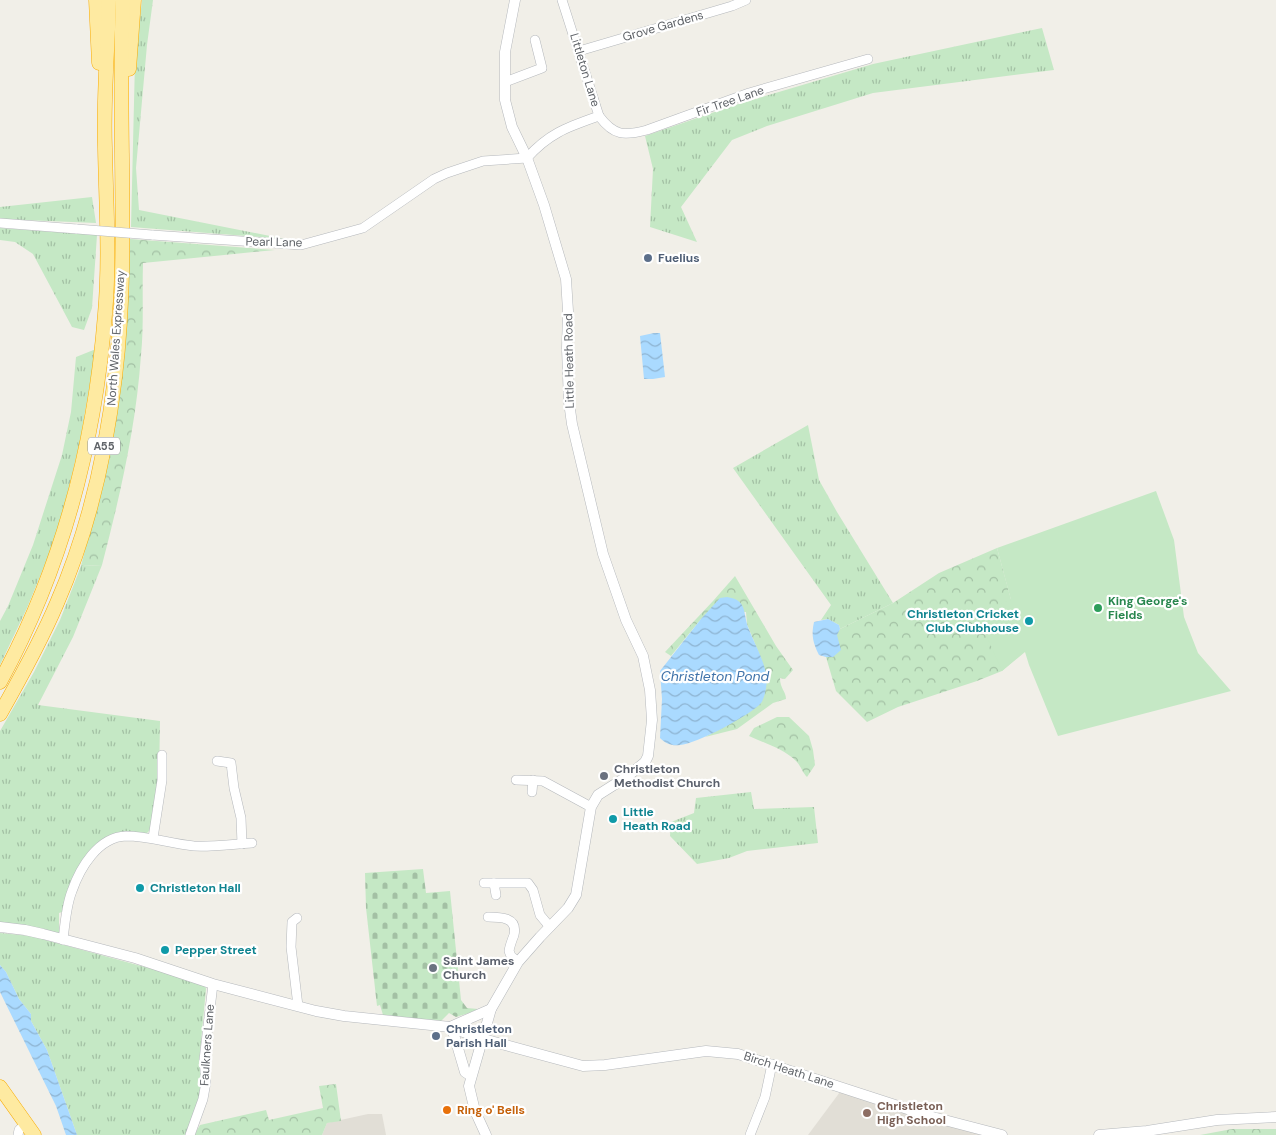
<svg xmlns="http://www.w3.org/2000/svg" width="1276" height="1135" font-family="'DM Sans',sans-serif">
<defs>
<pattern id="grass-tufts" width="24" height="20" patternUnits="userSpaceOnUse" patternTransform="scale(1.25)"><rect width="24" height="20" fill="#c5e8c5"/><path d="M3 7l-1-3M5 7V3M7 7l1-3M15 17l-1-3M17 17v-4M19 17l1-3" fill="none" stroke="#a3c0a4"/></pattern>
<pattern id="forest-crowns" width="20" height="18" patternUnits="userSpaceOnUse" patternTransform="scale(1.25)"><rect width="20" height="18" fill="#c5e8c5"/><path d="M2 6a3 3 0 1 1 6 0M12 15a3 3 0 1 1 6 0" fill="none" stroke="#a3c0a4"/></pattern>
<pattern id="cemetery-stones" width="16" height="16" patternUnits="userSpaceOnUse" patternTransform="scale(1.25)"><rect width="16" height="16" fill="#c5e8c5"/><path d="M2 7V4a2 2 0 0 1 4 0v3zM10 15v-3a2 2 0 0 1 4 0v3z" fill="#a3c0a4"/></pattern>
<pattern id="water-waves" width="16" height="10" patternUnits="userSpaceOnUse" patternTransform="scale(1.25)"><rect width="16" height="10" fill="#aadaff"/><path d="M0 5q4-4 8 0t8 0" fill="none" stroke="#8eb4d2"/></pattern>
</defs>
<rect width="100%" height="100%" fill="#f1efe8"/>
<g fill="#e1ded6">
<polygon points="840,1092 981,1135 808,1135"/>
<polygon points="368,1114 382,1114 386,1135 322,1135 327,1123"/>
</g>
<g fill="url(#grass-tufts)">
<polygon points="142,0 153,0 147,45 136,168 139,210 285,239 131,227 135,61"/>
<polygon points="1042,28 1054,70 873,93 767,126 732,140 681,207 697,242 650,227 653,169 645,136 732,106 873,64"/>
<polygon points="92,197 96,223 0,219 0,207"/>
<polygon points="0,228 97,235 92,308 84,330 72,327 33,254 15,242 0,240"/>
<polygon points="96,349 80,441 58,533 27,608 0,665 0,621 8,606 33,545 62,455 71,412 76,357"/>
<polygon points="808,425 819,480 837,512 893,603 840,629 839,625 828,619 821,620 831,605 733,468"/>
<polygon points="102,565 73,637 38,705 160,721 159,780 150,830 146,834 125,832 112,835 78,869 65,898 62,912 59,913 59,933 0,924 0,731 34,672 60,620 81,566"/>
<polygon points="751,792 754,809 814,807 818,843 747,851 729,858 697,864 670,836 671,822 694,813 696,798"/>
<polygon points="0,933 31,936 185,978 205,985 206,989 199,1063 202,1078 200,1098 186,1135 77,1135 47,1050 31,1021 31,1014 19,999 6,972 0,965"/>
</g>
<g fill="url(#forest-crowns)">
<path d="M130 239 275 250 143 263C142 294 144 325 141 355 136 427 120 496 102 565L81 566 106 466 123 364Z"/>
<polygon points="997,548 1025,651 1002,671 977,681 898,707 867,722 836,691 826,657 833,657 837,634 840,629 893,603 939,573"/>
<path d="M735 576 776 646 793 670 785 679 780 678C780 689 786 691 786 699L773 703 737 729 705 737 729 724 762 661 747 624 746 612 710 611 701 619 671 656 665 652 713 601Z"/>
<path d="M777 717H789L809 736 813 750 815 765 807 777C802 772 801 766 796 761 784 749 764 743 749 736L754 728Z"/>
<polygon points="336,1084 341,1121 327,1123 322,1135 194,1135 200,1125 266,1110 269,1120 323,1108 319,1086"/>
<polygon points="1232,1129 1276,1129 1276,1135 1200,1135"/>
</g>
<polygon fill="url(#cemetery-stones)" points="423,869 426,893 450,891 461,1000 467,1008 478,1009 469,1013 456,1017 449,1013 441,1021 383,1015 380,1005 377,1006 366,908 365,873"/>
<polygon fill="#c5e8c5" points="1156,491 1174,540 1184,617 1198,653 1231,691 1058,736 1029,665 1025,652 1002,671 976,612 1011,600 997,548"/>
<g fill="url(#water-waves)">
<polygon points="654,333 660,333 665,377 653,379 644,379 640,336"/>
<path d="M727 597C747 600 743 612 748 627 755 646 770 669 766 688 765 693 764 699 761 703 751 715 696 744 680 745 672 746 666 744 660 738L662 699 660 671 701 619 720 598Z"/>
<path d="M828 619 839 625 840 629 837 635 841 650 833 657H826L819 655C813 643 811 635 814 622Z"/>
<polygon points="0,965 6,972 19,999 31,1014 31,1021 47,1050 77,1135 66,1135 56,1106 0,992"/>
</g>
<g fill="none" stroke-linecap="round" stroke-linejoin="round">
<defs>
<g id="minor">
<polyline points="579,51 732,6 746,0"/>
<polyline points="505,82 542,68 535,40"/>
<path d="M599 116C614 136 624 136 647 130L749 93 868 59"/>
<polyline points="0,223 77,229"/>
<path d="M152 235 301 245 363 228 434 179 447 173 483 161 527 158C549 133 568 127 599 116L562 0"/>
<polyline points="217,761 231,763 234,788 241,818 242,844"/>
<polyline points="516,780 543,781 591,807"/>
<polyline points="532,792 533,780"/>
<polyline points="153,838 162,780 162,755"/>
<polyline points="484,883 528,883 533,890 540,915 550,927"/>
<polyline points="494,883 496,895"/>
<path d="M488 917C500 917 518 917 514 935 512 940 510 945 509 951L511 956 518 962"/>
<polyline points="297,918 292,922 291,947 298,1006"/>
<path d="M63 940C65 924 66 906 72 891 80 868 98 837 126 836 149 836 171 844 194 846 213 847 233 844 252 843"/>
<polyline points="18,1135 19,1130 26,1123"/>
<polyline points="190,1135 203,1099 206,1082 204,1060 213,984"/>
<polyline points="750,1135 765,1097 772,1064"/>
</g>
<g id="tertiary">
<polyline points="0,927 25,930 43,934 135,958 213,984 316,1011 344,1016 450,1027 491,1009"/>
<polyline points="450,1027 452,1028 465,1072 471,1076"/>
<polyline points="452,1028 483,1039 583,1066 605,1065 706,1051 738,1054 929,1116 1002,1135"/>
<polyline points="486,1135 475,1111 469,1086 491,1009 518,962 540,937 568,908 576,895 591,807 598,795 628,776 645,762 648,756 652,720 650,690 643,656 626,620 603,554 572,424 569,402 567,348 568,311 566,279 544,205 527,158 512,127 505,100 505,52 515,0"/>
<polyline points="1099,1135 1147,1131 1217,1120 1276,1117"/>
</g>
<g id="trunk">
<polyline points="96,0 99,63"/>
<polyline points="129,69 134,0"/>
<path d="M0 682C62 568 95 443 105 314 110 259 106 203 105 148 103 99 108 49 109 0"/>
<path d="M0 714C21 677 41 641 57 603 88 532 106 454 115 377 130 253 117 125 123 0"/>
<polyline points="0,1087 34,1135"/>
</g>
</defs>
<use href="#minor" stroke="#b5b8bc" stroke-width="10"/>
<use href="#tertiary" stroke="#b5b8bc" stroke-width="11"/>
<use href="#trunk" stroke="#f9ab00" stroke-width="15"/>
<use href="#minor" stroke="#fff" stroke-width="9"/>
<use href="#tertiary" stroke="#fff" stroke-width="10"/>
<use href="#trunk" stroke="#feeaa1" stroke-width="14"/>
<defs>
<polyline id="minor-bridge" points="77,229 152,235"/>
</defs>
<use href="#minor-bridge" stroke="#b5b8bc" stroke-width="10" stroke-linecap="butt"/>
<use href="#minor-bridge" stroke="#fff" stroke-width="9"/>
</g>
<g fill="#5c6f8a" stroke="#fff" stroke-width="2">
<circle cx="648" cy="258" r="5"/>
<circle cx="436" cy="1036" r="5"/>
</g>
<circle fill="#2e9e5b" stroke="#fff" stroke-width="2" cx="1098" cy="608" r="5"/>
<g fill="#0f9aa8" stroke="#fff" stroke-width="2">
<circle cx="1029" cy="621" r="5"/>
<circle cx="613" cy="819" r="5"/>
<circle cx="140" cy="888" r="5"/>
<circle cx="165" cy="950" r="5"/>
</g>
<g fill="#6b7280" stroke="#fff" stroke-width="2">
<circle cx="604" cy="776" r="5"/>
<circle cx="433" cy="968" r="5"/>
</g>
<circle fill="#e8710a" stroke="#fff" stroke-width="2" cx="447" cy="1110" r="5"/>
<circle fill="#8d6e63" stroke="#fff" stroke-width="2" cx="867" cy="1113" r="5"/>
<g text-anchor="middle" stroke-width="4.5" stroke-linejoin="round" paint-order="stroke">
<rect fill="#fff" stroke="#8f9295" stroke-width="1" x="88" y="437.5" width="32" height="17" rx="4"/>
<g font-size="11" font-weight="bold" fill="#5f6368">
<text x="104" y="450">A55</text>
</g>
<g font-size="12" fill="#5f6368" stroke="#fff">
<text transform="translate(663 26) rotate(-16)" y="4">Grove Gardens</text>
<text transform="translate(585 70) rotate(73)" y="4">Littleton Lane</text>
<text transform="translate(730 101) rotate(-19)" y="4">Fir Tree Lane</text>
<text transform="translate(274 242) rotate(1)" y="4">Pearl Lane</text>
<text transform="translate(116 338) rotate(-86)" y="4">North Wales Expressway</text>
<text transform="translate(569 361) rotate(-91)" y="4">Little Heath Road</text>
<text transform="translate(207 1045) rotate(-86)" y="4">Faulkners Lane</text>
<text transform="translate(789 1070) rotate(18)" y="4">Birch Heath Lane</text>
</g>
<g font-size="12" font-weight="bold" fill="#4e5e75" stroke="#fff" text-anchor="start">
<text x="658" y="262">Fuelius</text>
<text x="446" y="1033">Christleton<tspan x="446" dy="14">Parish Hall</tspan></text>
</g>
<g font-size="12" font-weight="bold" fill="#27864d" stroke="#fff" text-anchor="start">
<text x="1108" y="605">King George's<tspan x="1108" dy="14">Fields</tspan></text>
</g>
<g font-size="12" font-weight="bold" fill="#0d838f" stroke="#fff" text-anchor="start">
<text x="1019" y="618" text-anchor="end">Christleton Cricket<tspan x="1019" dy="14">Club Clubhouse</tspan></text>
<text x="623" y="816">Little<tspan x="623" dy="14">Heath Road</tspan></text>
<text x="150" y="892">Christleton Hall</text>
<text x="175" y="954">Pepper Street</text>
</g>
<g font-size="12" font-weight="bold" fill="#5b616d" stroke="#fff" text-anchor="start">
<text x="614" y="773">Christleton<tspan x="614" dy="14">Methodist Church</tspan></text>
<text x="443" y="965">Saint James<tspan x="443" dy="14">Church</tspan></text>
</g>
<g font-size="12" font-weight="bold" fill="#785e54" stroke="#fff" text-anchor="start">
<text x="877" y="1110">Christleton<tspan x="877" dy="14">High School</tspan></text>
</g>
<g font-size="12" font-weight="bold" fill="#c56008" stroke="#fff" text-anchor="start">
<text x="457" y="1114">Ring o' Bells</text>
</g>
<g font-size="14" font-style="italic" fill="#4174aa" stroke="#fff">
<text x="715" y="681">Christleton Pond</text>
</g>
</g>
</svg>
